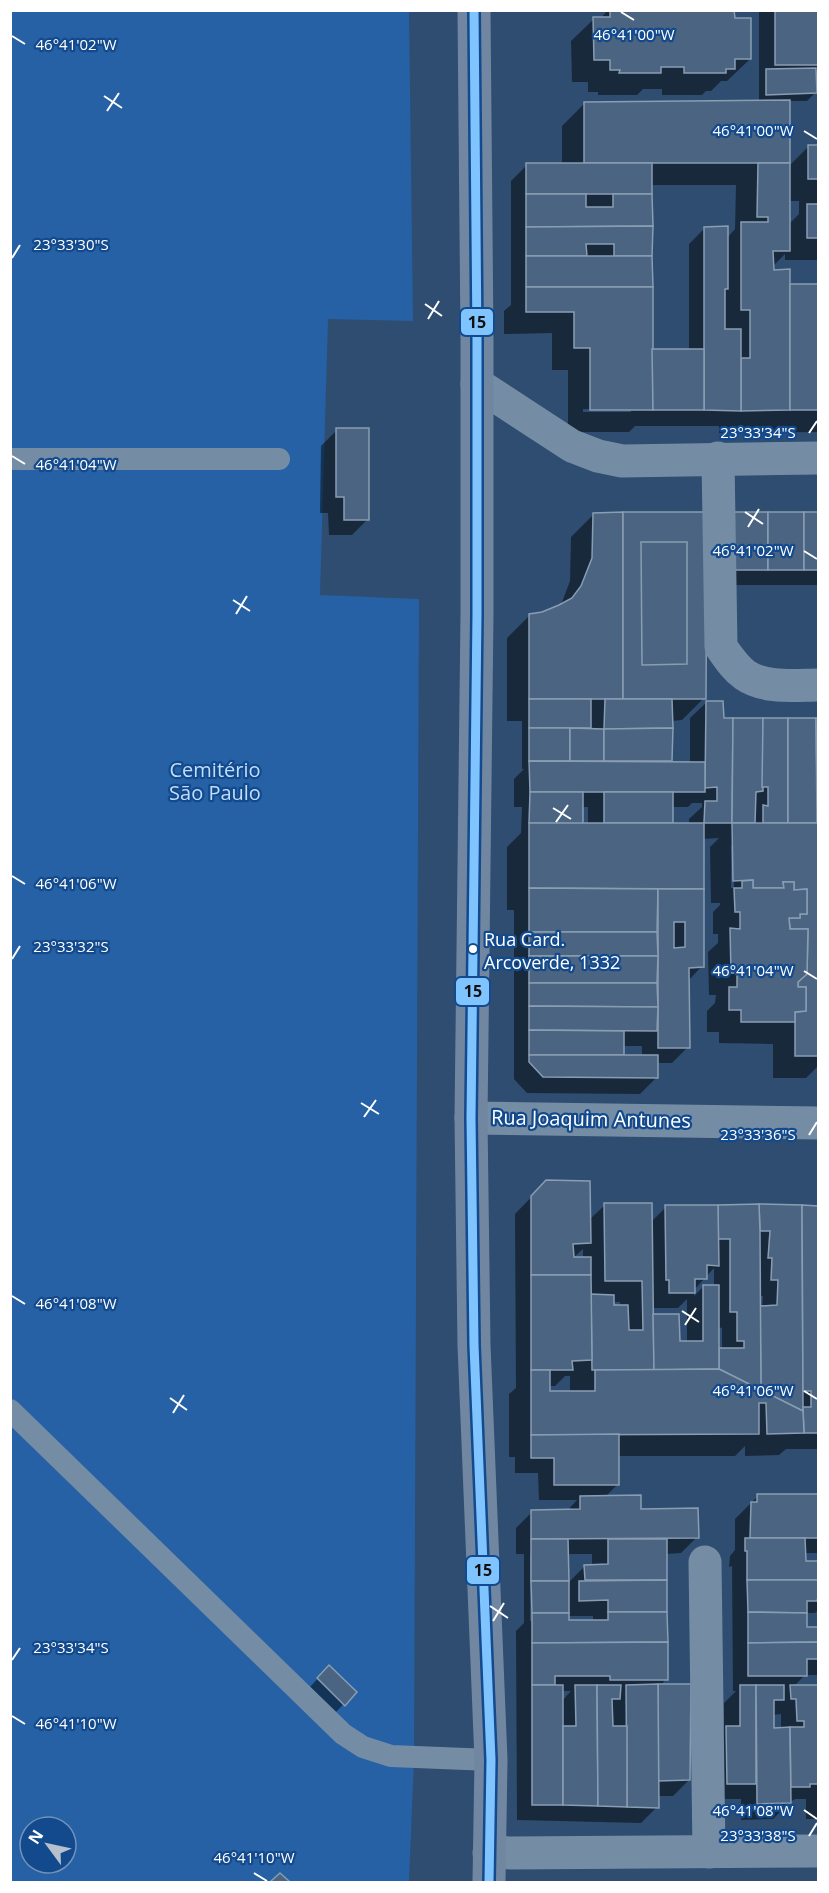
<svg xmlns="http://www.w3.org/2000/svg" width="829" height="1893" font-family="'Open Sans',sans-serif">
<rect width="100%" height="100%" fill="#2e4d71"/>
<path fill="#2561a4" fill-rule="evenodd" d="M11 11H409L413 321 328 319 320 595 419 599 414 1758 409 1882H11ZM30 1827H66V1863H30Z"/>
<g fill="#0007" fill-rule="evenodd">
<polygon points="608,10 733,10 733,20 750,59 727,81 721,81 711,91 706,91 702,95 662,95 662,89 643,89 637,95 598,95 598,92 588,92 588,82 572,82 571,41 594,19 600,19"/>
<path d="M759 10H818V78L816 80 815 93 807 101H788V167L808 147H818V260H785V254L772 267V271L788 286H818V432L719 433V426H635L629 432H568V370H552V333L504 334V311L511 305V181L527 165H562V126L585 103 759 102ZM651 185H736L735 229 727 238 705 228 689 244V351H651ZM788 201H799V214L788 225ZM583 409H631V412H583Z"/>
<polygon points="337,430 368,519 352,535 329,535 328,513 320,513 321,446"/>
<path d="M594 514 704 698 682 720 671 721V763H690V718L707 702 722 719H818V1066L806 1078H773V1044L719 1043V1032H707V1011L715 1003 716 995H709L708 952 718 943V934H713V912L720 905V903H711L710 847 719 838 703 839 702 966 688 981V1047L672 1063H656V1078L640 1094 527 1093 514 1079V910H507V847L521 833 522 807H514V779L524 769H522V721H507V638L530 615 543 613 561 605 570 581 571 537ZM692 803H702V807L689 819V825H672V807H688ZM581 807H588V825H581ZM731 845H734V888H731ZM622 1046H642V1056H622Z"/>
<polygon points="731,514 818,514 818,585 715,585"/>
<path d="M546 1182 589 1220 605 1205 651 1222 666 1207H818V1449H786L779 1455 745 1456V1446L735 1456H618V1484L605 1497 640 1510 697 1537 681 1553 666 1554V1679L660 1686 689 1780 673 1796H657V1807L641 1823 517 1820 516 1631 524 1623V1554H516V1528L532 1512 567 1511 577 1500H539L538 1473H515V1457H509V1394L516 1388 515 1214ZM583 1249V1258H573ZM714 1268V1287H703L694 1296V1290ZM759 1296H763L762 1308H759ZM687 1299V1342H678L652 1316V1308H678ZM612 1302H620V1306H612ZM718 1327 722 1328V1350H718ZM565 1376H570V1392L549 1393V1386H555ZM530 1554H533V1621H530ZM567 1554H592V1566H585L567 1584ZM567 1616H593V1622H567ZM561 1691H571L562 1701Z"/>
<path d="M758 1496H818V1553H804V1562H818V1610L815 1613H806V1628H818V1675H805L794 1686H818V1819H806V1799H795L790 1802 773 1819 741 1820V1799H711L710 1743 724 1729V1703L736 1691H733L732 1566 729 1567 730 1556 735 1550V1519ZM781 1714V1729H773V1715Z"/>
<polygon points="321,1675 355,1692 336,1712 310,1687"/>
</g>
<g fill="#4b6481" stroke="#899db3" stroke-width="1.5" fill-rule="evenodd">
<polygon points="610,10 734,10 735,18 751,18 751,59 735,59 735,69 726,69 726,73 684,73 684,67 661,67 661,73 619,73 620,70 610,70 610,60 594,60 593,17 610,17"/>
<rect x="775" y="10" width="43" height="55"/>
<polygon points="816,68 817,93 766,95 766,69"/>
<polygon points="790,100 790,163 584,163 584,102"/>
<rect x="808" y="145" width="10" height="34"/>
<rect x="526" y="163" width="126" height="31"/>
<polygon points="758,163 790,163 790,251 773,251 774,270 790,269 790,410 741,411 741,358 750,358 750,310 741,310 741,222 768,222 768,217 757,217"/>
<polygon points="526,194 586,194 586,207 613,207 613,194 652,194 653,226 526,227"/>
<rect x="807" y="204" width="11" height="34"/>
<polygon points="653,226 652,256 614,256 614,244 586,244 587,256 526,256 526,227"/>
<polygon points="728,226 728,289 725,289 725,329 741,329 741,411 704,410 704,227"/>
<polygon points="526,256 652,256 653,287 526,287"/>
<rect x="790" y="284" width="28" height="126"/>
<polygon points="526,287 653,287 653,410 590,410 590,348 574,348 574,312 526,312"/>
<polygon points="652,349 704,349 704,410 653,410"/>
<polygon points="336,428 369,428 369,520 344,520 344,497 336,497"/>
<polygon points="623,512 623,699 529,699 529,614 542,612 559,605 572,598 581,586 592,558 593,513"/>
<polygon points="623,512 707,512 706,699 623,699"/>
<rect x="731" y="512" width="37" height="58"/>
<rect x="768" y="512" width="36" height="58"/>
<rect x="804" y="512" width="14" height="58"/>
<polygon points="641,542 687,542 687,664 642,665"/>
<rect x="529" y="699" width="62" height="29"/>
<polygon points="605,699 672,699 673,728 604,729"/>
<polygon points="706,701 723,701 724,718 733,718 732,823 704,823 705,801 717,801 717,787 705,788"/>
<polygon points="733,718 763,718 763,791 756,792 755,823 732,823"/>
<polygon points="763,718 788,718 788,823 763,823 763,805 768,806 768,787 762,787"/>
<polygon points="788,718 816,718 817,823 788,823"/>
<polygon points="816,718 818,718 818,789 817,789"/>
<rect x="529" y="728" width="41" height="33"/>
<polygon points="570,728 604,729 604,761 570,761"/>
<polygon points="673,728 672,761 604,761 604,729"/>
<polygon points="529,761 705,762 705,792 530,792"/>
<polygon points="530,792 583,792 583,824 529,823"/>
<rect x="604" y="792" width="69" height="31"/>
<polygon points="529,823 704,823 704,889 529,888"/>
<polygon points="732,823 818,823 818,1056 795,1056 795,1012 806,1011 806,987 798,987 798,982 807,974 808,929 790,929 789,918 800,918 800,914 807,914 807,889 794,890 794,882 783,882 784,888 753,888 753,880 733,881"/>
<polygon points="753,880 753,888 784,888 783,882 794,882 794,890 807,889 807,914 800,914 800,918 789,918 790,929 808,929 807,974 798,982 798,987 806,987 806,1011 795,1012 795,1022 741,1022 741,1010 729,1010 729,987 737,987 737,973 731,973 730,928 740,929 740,912 735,912 734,888 742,888 742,881"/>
<polygon points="529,888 658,889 657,932 529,932"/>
<path d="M658 889H704V967L689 968 690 1048H658ZM674 922H685V947L674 948Z"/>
<polygon points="529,932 657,932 658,956 529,956"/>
<polygon points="529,956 658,956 657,983 529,983"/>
<polygon points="529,983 657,983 658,1007 529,1006"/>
<polygon points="529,1006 658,1007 657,1031 529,1030"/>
<polygon points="529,1030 624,1031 624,1055 529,1055"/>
<polygon points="529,1055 658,1055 658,1078 543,1077 529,1062"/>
<polygon points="546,1180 590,1181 591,1243 573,1244 574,1257 591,1257 591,1275 531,1275 531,1196"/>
<polygon points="604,1203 652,1203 654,1370 592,1370 591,1294 614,1295 614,1305 628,1305 629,1330 643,1330 642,1281 605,1281"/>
<polygon points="759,1204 802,1205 803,1411 761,1390 760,1306 777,1305 778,1280 771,1280 772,1258 768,1258 770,1231 760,1231"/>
<polygon points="759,1204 760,1231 761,1390 719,1369 719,1348 744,1348 744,1341 737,1341 737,1312 730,1312 730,1239 718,1239 718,1205"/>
<polygon points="665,1205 718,1205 719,1266 707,1265 707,1279 695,1279 695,1293 669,1293 669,1280 666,1280"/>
<polygon points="802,1205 818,1206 818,1433 804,1433 803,1407 811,1407 811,1391 803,1391"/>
<polygon points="531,1275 591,1275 592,1360 572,1361 573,1370 531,1370"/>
<polygon points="703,1285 719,1285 719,1369 654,1370 653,1314 679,1314 680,1341 703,1341"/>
<polygon points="719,1369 803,1411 804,1433 767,1434 766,1403 759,1403 759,1434 531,1435 531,1370 550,1370 550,1391 595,1391 595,1370"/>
<polygon points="619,1434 619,1485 554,1485 554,1458 531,1458 531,1435"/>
<polygon points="757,1494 818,1494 818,1538 750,1538 751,1502 757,1502"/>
<polygon points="641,1495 641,1509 698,1508 699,1538 531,1539 531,1510 580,1509 580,1496"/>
<polygon points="745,1538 805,1538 806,1561 818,1561 818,1580 747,1580 747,1551 745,1551"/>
<polygon points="531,1539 568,1539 569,1581 531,1581"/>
<polygon points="608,1539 667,1539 667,1580 585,1580 584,1565 608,1564"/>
<polygon points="667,1580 667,1612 608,1612 608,1600 579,1601 579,1581"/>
<polygon points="747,1580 818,1580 818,1597 817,1601 807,1601 807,1613 748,1612"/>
<polygon points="531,1581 569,1581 569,1613 532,1613"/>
<polygon points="608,1612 667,1612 668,1642 532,1643 532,1613 569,1613 569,1620 608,1620"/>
<polygon points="748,1612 807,1613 807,1627 818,1627 818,1642 748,1643"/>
<polygon points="668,1642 668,1680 610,1680 610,1676 555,1676 555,1685 532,1685 532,1643"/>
<polygon points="818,1642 818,1659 807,1659 807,1676 748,1676 748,1643"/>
<polygon points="329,1665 357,1692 345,1706 317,1678"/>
<polygon points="658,1684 691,1684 690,1780 658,1781"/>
<polygon points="658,1684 659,1808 627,1807 626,1685"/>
<rect x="532" y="1685" width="31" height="120"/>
<polygon points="575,1685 597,1685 598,1806 563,1805 563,1726 576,1726"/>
<polygon points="597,1685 621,1685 620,1699 612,1699 613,1726 627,1726 627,1807 598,1806"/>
<polygon points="740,1685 756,1685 756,1784 727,1784 726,1726 740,1726"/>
<polygon points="756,1685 784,1685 784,1700 774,1700 774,1728 790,1727 791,1803 757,1804"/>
<polygon points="790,1685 818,1685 818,1784 810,1784 810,1787 791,1787 790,1727 804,1727 804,1721 797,1721 796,1699 791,1699"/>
<polygon points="280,1873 290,1882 270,1882"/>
</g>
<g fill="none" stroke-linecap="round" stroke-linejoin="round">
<g stroke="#758ca5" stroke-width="22">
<polyline points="10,459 279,459"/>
<polyline points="10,1410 343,1734 363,1747 391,1756 491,1760"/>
</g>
<g stroke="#758ca5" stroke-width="33">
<polyline points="477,384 572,446 598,456 622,461 818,458"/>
<path d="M718 458 721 647C728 657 735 668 745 675 765 689 796 685 818 685"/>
<polyline points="471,1118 818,1123"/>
<polyline points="705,1562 709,1852"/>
<polyline points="489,1853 818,1851"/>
</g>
<polyline stroke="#7187a1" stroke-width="33" points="474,10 477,340 477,614 471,1118 474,1345 491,1760 489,1882"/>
<defs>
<polyline id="bus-1" points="474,10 477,340 477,614 471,1118 474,1345 491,1760 489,1882"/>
</defs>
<use href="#bus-1" stroke="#124a8d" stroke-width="14"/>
<use href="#bus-1" stroke="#80c4ff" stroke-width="9"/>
</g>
<path fill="none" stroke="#fff" stroke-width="2" d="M621 12 634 20M12 36 25 44M104 96 122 108M107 111 119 93M804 131 817 139M12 258 20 245M425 304 442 316M428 319 439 301M809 433 817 421M12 456 25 464M745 512 763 524M748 527 759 509M804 551 817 559M233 600 250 611M236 614 247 596M553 808 571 819M556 822 568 805M12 876 25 884M12 959 20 946M804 971 817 979M361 1103 379 1114M364 1117 376 1100M809 1135 817 1122M12 1296 25 1304M682 1311 699 1322M685 1325 696 1308M804 1391 817 1399M170 1398 187 1410M173 1413 184 1395M490 1606 508 1618M493 1621 504 1603M12 1660 20 1648M12 1716 25 1724M804 1810 817 1819M809 1836 817 1823M254 1873 267 1881"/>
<circle fill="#fff" stroke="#124a8d" stroke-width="2" cx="473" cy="949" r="5"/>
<g text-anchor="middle" stroke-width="4.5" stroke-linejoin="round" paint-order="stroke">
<g font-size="18" fill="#fff" stroke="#124a8d" text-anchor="start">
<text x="484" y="946">Rua Card.<tspan x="484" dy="23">Arcoverde, 1332</tspan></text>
</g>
<g font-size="20" fill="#c1ddfc" stroke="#124a8d">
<text x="215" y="777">Cemitério<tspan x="215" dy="23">São Paulo</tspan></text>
</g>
<g font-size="20" fill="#fff" stroke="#124a8d">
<text transform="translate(591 1119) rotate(1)" y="7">Rua Joaquim Antunes</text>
</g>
</g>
<g font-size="15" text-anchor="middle" fill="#fff" stroke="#124a8d" stroke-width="4.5" stroke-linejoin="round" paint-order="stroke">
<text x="634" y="40">46°41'00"W</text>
<text x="76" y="50">46°41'02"W</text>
<text x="753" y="136">46°41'00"W</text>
<text x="71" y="250">23°33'30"S</text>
<text x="758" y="438">23°33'34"S</text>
<text x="76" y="470">46°41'04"W</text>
<text x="753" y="556">46°41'02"W</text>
<text x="76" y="889">46°41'06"W</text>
<text x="71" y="952">23°33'32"S</text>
<text x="753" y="976">46°41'04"W</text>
<text x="758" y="1140">23°33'36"S</text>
<text x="76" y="1309">46°41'08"W</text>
<text x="753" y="1396">46°41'06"W</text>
<text x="71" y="1653">23°33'34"S</text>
<text x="76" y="1729">46°41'10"W</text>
<text x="753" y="1816">46°41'08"W</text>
<text x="758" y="1841">23°33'38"S</text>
<text x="254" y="1863">46°41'10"W</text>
</g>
<g stroke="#124a8d" stroke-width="2">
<rect x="460" y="308" width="34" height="28" rx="6" fill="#80c4ff"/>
<rect x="455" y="977" width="35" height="29" rx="6" fill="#80c4ff"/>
<rect x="466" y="1556" width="34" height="29" rx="6" fill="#80c4ff"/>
</g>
<g font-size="16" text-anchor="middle" font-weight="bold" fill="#111">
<text x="477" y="328">15</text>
<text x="473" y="997">15</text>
<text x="483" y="1576">15</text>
</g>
<rect width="829" height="1893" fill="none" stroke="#ffffff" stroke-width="24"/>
<g transform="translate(48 1845) rotate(303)"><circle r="28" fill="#124a8d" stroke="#7192bb" stroke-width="1.5"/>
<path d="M0-4.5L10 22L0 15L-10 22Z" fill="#b6c1cd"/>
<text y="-9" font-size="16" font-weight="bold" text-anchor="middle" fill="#ffffff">N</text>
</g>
</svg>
